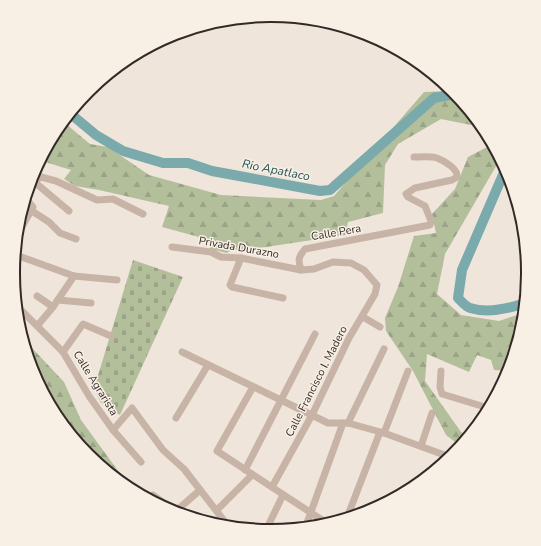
<svg xmlns="http://www.w3.org/2000/svg" width="541" height="546" font-family="'Nunito Sans',sans-serif">
<defs>
<pattern id="forest-firs" width="22" height="20" patternUnits="userSpaceOnUse"><rect width="22" height="20" fill="#b3be9b"/><path d="M5 1l3.5 6h-7zM16 11l3.5 6h-7z" fill="#9aa386"/></pattern>
<pattern id="cemetery-stones" width="16" height="16" patternUnits="userSpaceOnUse"><rect width="16" height="16" fill="#b3be9b"/><path d="M2 7V4a2 2 0 0 1 4 0v3zM10 15v-3a2 2 0 0 1 4 0v3z" fill="#9aa386"/></pattern>
</defs>
<rect width="100%" height="100%" fill="#f0e5da"/>
<g fill="url(#forest-firs)">
<polygon points="452,91 476,126 441,119 398,144 385,165 383,213 348,222 345,235 266,247 231,250 227,253 210,249 210,240 162,227 169,206 99,190 75,186 64,179 71,170 42,161 66,124 90,144 108,147 149,175 221,195 321,200 334,196 424,92"/>
<polygon points="487,142 499,161 445,254 437,294 461,315 499,321 520,314 509,371 494,370 491,360 477,355 469,372 427,354 425,381 461,432 466,435 459,445 446,435 413,371 386,331 385,318 398,287 414,236 436,233 432,214 455,189 468,157 487,147"/>
<polygon points="28,347 32,348 64,382 81,420 124,479 88,455 33,371"/>
</g>
<path fill="url(#cemetery-stones)" d="M133 260 183 277 120 415C104 407 95 402 96 382Z"/>
<g fill="none" stroke-linecap="round" stroke-linejoin="round">
<g stroke="#7aaaab" stroke-width="10">
<polyline points="72,115 96,135 123,151 163,163 188,163 212,171 320,191 330,190 434,98 455,94"/>
<path d="M505 170 462 270 458 298C461 301 466 307 470 308 486 313 507 309 522 304"/>
</g>
<g stroke="#c7b4a6" stroke-width="7">
<polyline points="32,180 69,211"/>
<polyline points="33,182 41,177 56,181 97,200 113,199 143,214"/>
<polyline points="32,211 49,222 60,233 76,239"/>
<polyline points="23,225 33,207 27,200"/>
<polyline points="172,247 211,252 221,257 241,258 301,270 314,269 333,262 351,263 364,270 377,285 375,294 349,338 312,415 272,487"/>
<polyline points="16,255 74,276 117,280"/>
<polyline points="241,258 230,285 232,287 283,298"/>
<path d="M301 270C298 260 298 257 305 249L430 225 431 221 425 206 408 197 406 194 415 188 452 180 457 177C458 169 445 161 437 158 430 156 421 157 414 157"/>
<polyline points="37,296 53,307"/>
<polyline points="58,300 91,303"/>
<polyline points="20,309 63,352 89,396 113,430 141,462"/>
<polyline points="363,317 380,327"/>
<polyline points="38,325 53,307 74,276"/>
<polyline points="63,352 83,324 111,336"/>
<polyline points="182,352 328,423 348,423 384,433 450,457"/>
<polyline points="441,371 440,387 442,394 485,407"/>
<polyline points="253,387 217,451 322,520"/>
<polyline points="176,418 208,365"/>
<polyline points="348,423 384,349"/>
<polyline points="113,430 132,408 163,450 184,469 225,522"/>
<polyline points="384,433 408,371"/>
<polyline points="421,446 432,413"/>
<polyline points="245,470 315,334"/>
<polyline points="153,495 175,511"/>
<polyline points="217,510 252,475"/>
<polyline points="175,512 200,490"/>
<polyline points="348,515 380,432"/>
<polyline points="307,523 343,423"/>
<polyline points="266,530 283,495"/>
</g>
</g>
<g text-anchor="middle" stroke-width="3" stroke-linejoin="round" paint-order="stroke">
<g font-size="11" fill="#332a27" stroke="#f8efe5">
<text transform="translate(336 232) rotate(-10)" y="4">Calle Pera</text>
<text transform="translate(239 247) rotate(10)" y="4">Privada Durazno</text>
<text transform="translate(316 381) rotate(-63)" y="4">Calle Francisco I. Madero</text>
<text transform="translate(96 383) rotate(58)" y="4">Calle Agrarista</text>
</g>
<g font-size="12" font-style="italic" fill="#1f5052" stroke="#f8efe5">
<text transform="translate(276 170) rotate(11)" y="4">Rio Apatlaco</text>
</g>
</g>
<path d="M0 0H541V546H0ZM270 22H271A250 250 0 0 1 521 272V274A250 250 0 0 1 271 524H270A250 250 0 0 1 20 274V272A250 250 0 0 1 270 22Z" fill="#f8efe5" fill-rule="evenodd"/>
<path fill="none" stroke="#332a27" stroke-width="2" d="M270 22H271A250 250 0 0 1 521 272V274A250 250 0 0 1 271 524H270A250 250 0 0 1 20 274V272A250 250 0 0 1 270 22Z"/>
</svg>
